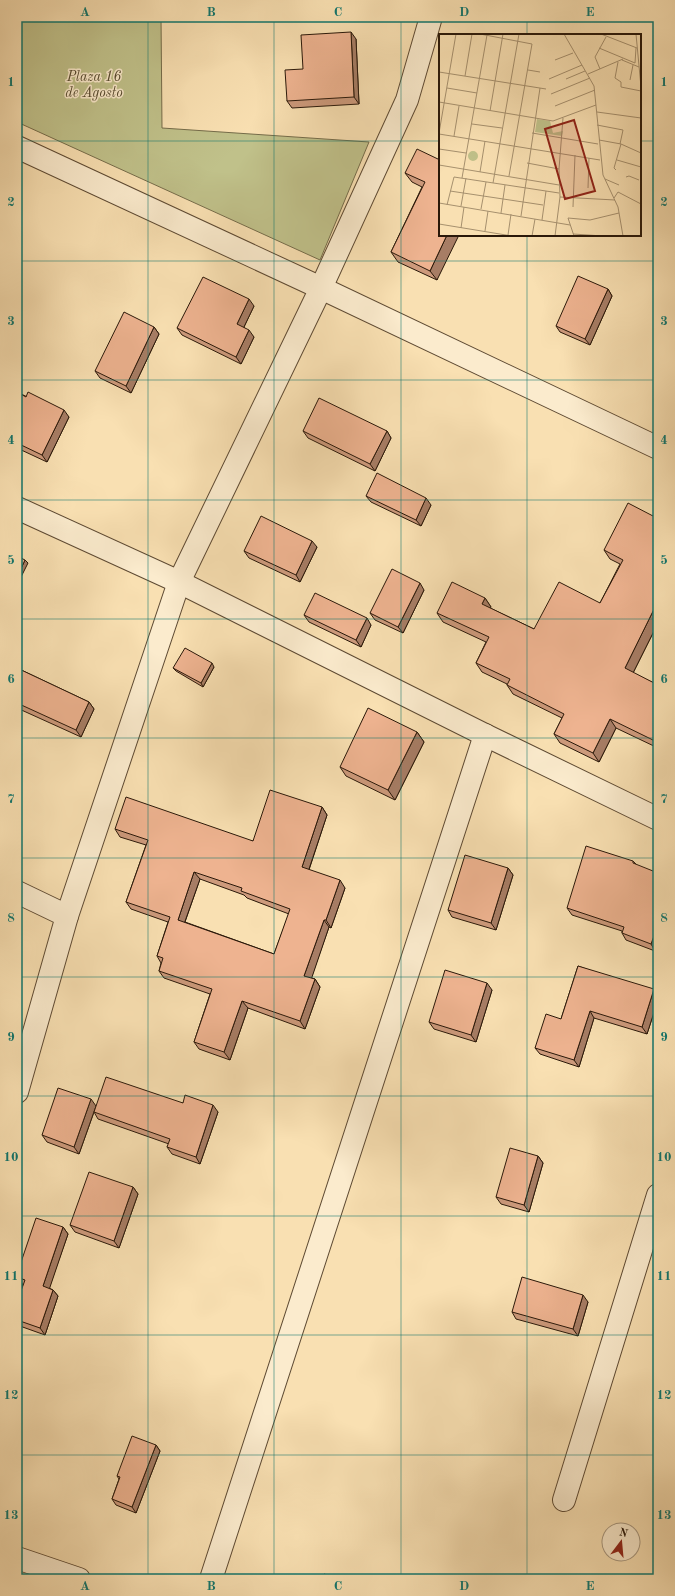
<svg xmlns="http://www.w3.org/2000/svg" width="675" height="1596" font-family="'Old Standard TT',serif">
<rect width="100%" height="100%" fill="#f9e0b2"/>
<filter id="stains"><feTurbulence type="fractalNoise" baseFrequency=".005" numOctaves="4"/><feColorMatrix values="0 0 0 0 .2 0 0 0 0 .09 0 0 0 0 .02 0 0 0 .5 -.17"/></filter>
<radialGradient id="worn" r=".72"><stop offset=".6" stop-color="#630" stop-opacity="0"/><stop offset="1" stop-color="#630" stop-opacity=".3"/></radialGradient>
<polygon fill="#c0c18a" stroke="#756c4a" points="17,17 161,17 162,128 369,142 320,260 17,122"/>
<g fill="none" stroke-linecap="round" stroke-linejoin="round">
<defs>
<g id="minor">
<polyline points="17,147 321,288 658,448"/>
<polyline points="17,508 179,582 485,735 658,819"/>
<polyline points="17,892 67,916"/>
<polyline points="17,1092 67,916 179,582 321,288 407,100 431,17"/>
<polyline points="564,1500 658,1195"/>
<polyline points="17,1558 79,1579"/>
<polyline points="211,1579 485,735"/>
</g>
</defs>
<use href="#minor" stroke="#5e4a33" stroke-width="24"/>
<use href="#minor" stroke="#fbebcd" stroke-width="22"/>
</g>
<g fill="#cd9a7c" stroke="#2a1809" fill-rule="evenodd">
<polygon points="356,39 359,104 292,108 287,101 303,69"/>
<polygon points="440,160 437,280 398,262 391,252 422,187 412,182 405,173"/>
<polygon points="608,289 612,296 590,345 560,332 556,326"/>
<polygon points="254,306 244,327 254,337 241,364 182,335 177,328"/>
<polygon points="154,327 159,334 131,393 100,378 95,371"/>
<polygon points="17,392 69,417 47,462 17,448"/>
<polygon points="303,431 387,431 391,438 375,471 308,438"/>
<polygon points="366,496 431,505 421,526 371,502"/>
<polygon points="658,506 658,623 633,673 658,685 658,748 616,728 599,762 560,743 554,734 562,718 513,694 507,685 507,684 482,672 476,663 486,642 443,622 437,613 485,598 491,607 490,608 534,629 600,603 620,564 610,559 604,550 653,516"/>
<polygon points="317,547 300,582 249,558 244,551"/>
<polygon points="424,590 403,633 375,620 370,613"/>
<polygon points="304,615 371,625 361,647 309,622"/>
<polygon points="214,667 203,687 176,671 173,668"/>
<polygon points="17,668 89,702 94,709 81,737 17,708"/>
<polygon points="417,732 424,742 395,800 346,776 340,767"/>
<path d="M322 807 327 815 309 870 345 888 331 928 329 927 311 978 315 979 320 987 305 1029 248 1008 230 1060 199 1049 194 1042 210 994 164 978 159 971 161 963 157 956 168 922 131 909 126 902 146 845 120 837 115 829 253 841ZM200 879 244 895 247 898 289 914 274 954 185 922Z"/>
<polygon points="633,861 636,864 655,951 626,940 622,933 622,931 572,915 567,908"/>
<polygon points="508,868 513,875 496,930 452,917 448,910"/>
<polygon points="578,966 658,995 658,1000 647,1034 594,1018 579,1067 540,1054 535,1048 561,1019"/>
<polygon points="492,990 476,1042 434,1029 429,1022"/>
<polygon points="183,1103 218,1112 200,1164 172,1154 167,1147 169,1144 98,1119 94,1112 79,1154 47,1142 42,1135 96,1106"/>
<polygon points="538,1156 543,1163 529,1212 501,1204 496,1197"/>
<polygon points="133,1187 138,1194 119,1248 75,1232 70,1225"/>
<polygon points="63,1227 68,1234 49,1288 53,1290 58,1296 45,1335 17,1325 17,1302 23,1284 21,1284 17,1278 17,1274"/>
<polygon points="588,1302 578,1336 516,1319 512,1312"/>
<polygon points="156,1445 160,1451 136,1513 116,1505 112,1499 119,1479 117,1476"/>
</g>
<g fill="#a77d65" stroke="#2a1809">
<polygon points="351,32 356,39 359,104 354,97"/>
<polygon points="447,235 459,235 437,280 430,271"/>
<polygon points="17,236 20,240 17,246"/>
<polygon points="608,289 612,296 590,345 585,339"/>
<polygon points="249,299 254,306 242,331 237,324"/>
<polygon points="154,327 159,334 131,393 126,386"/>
<polygon points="249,330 254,337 241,364 236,357"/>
<polygon points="64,410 69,417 47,462 42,455"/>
<polygon points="387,431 391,438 375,471 370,464"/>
<polygon points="426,498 431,505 421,526 416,520"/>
<polygon points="312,541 317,547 300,582 296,575"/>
<polygon points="25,560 28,563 17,585 17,577"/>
<polygon points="420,583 424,590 403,633 398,627"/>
<polygon points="485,598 491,607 488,613 482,604"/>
<polygon points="658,601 658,623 631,677 625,668"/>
<polygon points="367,618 371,625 361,647 356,640"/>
<polygon points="212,663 214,667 203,687 201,683"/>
<polygon points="89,702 94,709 81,737 76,730"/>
<polygon points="610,719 616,728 599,762 593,753"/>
<polygon points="417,732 424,742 395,800 388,790"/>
<polygon points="655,735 658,740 658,747 653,740"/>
<polygon points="322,807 327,815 307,875 302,867"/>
<polygon points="508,868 513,875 496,930 491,923"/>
<polygon points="194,872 200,879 183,927 178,920"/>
<polygon points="340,880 345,888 331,928 326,920"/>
<polygon points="324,920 329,927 310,983 304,976"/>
<polygon points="658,925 658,945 655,951 651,944"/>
<polygon points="315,979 320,987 305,1029 300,1021"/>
<polygon points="487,983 492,990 476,1042 471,1035"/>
<polygon points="654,989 658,995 658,1000 647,1034 642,1027"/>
<polygon points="242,1001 248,1008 230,1060 224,1052"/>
<polygon points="590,1011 594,1018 579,1067 574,1060"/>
<polygon points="91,1099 96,1106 79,1154 74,1147"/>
<polygon points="213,1105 218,1112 200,1164 196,1157"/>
<polygon points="538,1156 543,1163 529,1212 524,1205"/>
<polygon points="133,1187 138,1194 119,1248 114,1241"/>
<polygon points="63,1227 68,1234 48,1293 43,1286"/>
<polygon points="53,1290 58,1296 45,1335 40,1328"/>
<polygon points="583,1295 588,1302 578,1336 573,1329"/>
<polygon points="156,1445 160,1451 136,1513 132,1507"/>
</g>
<g fill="#eeb390" stroke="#2a1809" fill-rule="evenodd">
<polygon points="351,32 354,97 287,101 285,70 303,69 301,35"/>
<polygon points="417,149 440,160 440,235 447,235 430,271 391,252 425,182 405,173"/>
<polygon points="578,276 608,289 585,339 556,326"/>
<polygon points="203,277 249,299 237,324 249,330 236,357 177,328"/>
<polygon points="124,312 154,327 126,386 95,371"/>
<polygon points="17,392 26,397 28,392 64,410 42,455 17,443"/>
<polygon points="319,398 387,431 370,464 303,431"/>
<polygon points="377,473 426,498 416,520 366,496"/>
<polygon points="628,503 653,516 658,506 658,601 625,668 658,685 658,737 655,735 653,740 610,719 593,753 554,734 564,714 507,685 510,679 476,663 489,637 437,613 452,582 485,598 482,604 534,629 559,582 600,603 623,560 604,550"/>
<polygon points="261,516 312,541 296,575 244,551"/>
<polygon points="17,556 25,560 17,577"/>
<polygon points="392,569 420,583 398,627 370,613"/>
<polygon points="315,593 367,618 356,640 304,615"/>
<polygon points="185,648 212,663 201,683 173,668"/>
<polygon points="17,668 89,702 76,730 17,703"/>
<polygon points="368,708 417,732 388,790 340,767"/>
<path d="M270 790 322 807 302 867 340 880 326 920H324L304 976 315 979 300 1021 242 1001 224 1052 194 1042 212 989 159 971 163 958 157 956 170 917 126 902 148 840 115 829 126 797 253 841ZM194 872 242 888 241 891 290 909 274 954 178 920Z"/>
<polygon points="586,846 633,861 633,863 658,873 658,925 651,944 622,933 624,927 567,908"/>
<polygon points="465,855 508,868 491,923 448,910"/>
<polygon points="578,966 654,989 642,1027 590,1011 574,1060 535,1048 546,1014 561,1019"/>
<polygon points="445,970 487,983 471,1035 429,1022"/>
<polygon points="106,1077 183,1103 185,1095 213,1105 196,1157 167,1147 170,1139 94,1112"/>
<polygon points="58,1088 91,1099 74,1147 42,1135"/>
<polygon points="510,1148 538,1156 524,1205 496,1197"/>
<polygon points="89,1172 133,1187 114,1241 70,1225"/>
<polygon points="36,1218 63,1227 43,1286 53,1290 40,1328 17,1320 17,1302 25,1280 17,1277 17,1274"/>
<polygon points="522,1277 583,1295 573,1329 512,1312"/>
<polygon points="132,1436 156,1445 132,1507 112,1499 120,1477 117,1476"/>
<polygon points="324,1574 341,1579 323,1579"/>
</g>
<path fill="none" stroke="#0f766e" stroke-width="1" stroke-opacity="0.55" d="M148 17V1579M274 17V1579M401 17V1579M527 17V35M17 141H440M640 141H658M527 235V1579M17 261H658M17 380H658M17 500H658M17 619H658M17 738H658M17 858H658M17 977H658M17 1096H658M17 1216H658M17 1335H658M17 1455H658"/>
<g text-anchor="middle" stroke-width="3" stroke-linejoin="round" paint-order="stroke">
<g font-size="14" font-style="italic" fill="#574b30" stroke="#fbebcd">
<text x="94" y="81">Plaza 16<tspan x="94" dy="16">de Agosto</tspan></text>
</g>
</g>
<g transform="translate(439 34)">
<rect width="202" height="202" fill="#f9e0b2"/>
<path d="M98 85 111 87 114 99 124 97 123 102 96 98ZM29 122a5 5 0 1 1 10 0a5 5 0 1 1-10 0Z" fill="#c0c18a"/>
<path fill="none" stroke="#a6906e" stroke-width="1" d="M41 0 93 10 70 142M125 0 155 52 164 141 179 173 184 202M162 0 198 14M197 0 202 53M160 14 196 29 197 14M116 26 134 19M183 26 200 33M179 28 176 44 182 48V53L202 57M161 35 156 23 167 3M89 36 101 38M0 38 107 55M149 40 184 25M26 42 33 0M110 45 143 31M127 45 146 37M191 46 194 31M8 54 38 59M112 60 151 44M0 68 114 87 157 71M116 72 156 56M51 77 64 0M158 78 202 84M33 90 63 94M158 91 184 96 181 110M0 99 17 0M93 99 159 110M0 100 161 126M15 102 20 72M160 106 182 110 202 119M0 115 27 119M178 126 202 133M88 129 120 135M0 131 120 151M177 136 175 134 182 110M41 138 46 107M187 143 190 142 200 146M23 144 48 1M166 145 180 151M54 149 80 0M149 154 150 124M11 157 104 171M121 163 176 166M175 164 179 158 202 170M0 169 131 191M8 171 15 143 120 159M22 172 27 144M134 173 136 121M42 175 47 148M62 179 66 151M82 182 101 54M103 186 107 157M0 190 73 202M22 194 25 173M46 197 49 177M134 200 164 202M69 201 72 180M93 202 96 185M116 202 121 163 120 135 124 84M135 202 129 184 151 186 180 179"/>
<path fill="#8f2418" fill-opacity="0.15" stroke="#8f2418" stroke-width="2" d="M135 86 156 157 126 165 106 95Z"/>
<rect width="202" height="202" fill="none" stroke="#2a1809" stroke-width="2"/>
</g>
<rect width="675" height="1596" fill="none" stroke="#f9e0b2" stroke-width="44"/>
<g transform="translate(621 1542) rotate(16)"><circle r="19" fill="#fbebcd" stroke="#a7977f"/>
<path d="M0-3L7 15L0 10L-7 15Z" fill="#8f2418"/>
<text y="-6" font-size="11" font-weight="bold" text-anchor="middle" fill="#2a1809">N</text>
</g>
<rect x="22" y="22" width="631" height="1552" fill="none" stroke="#0f766e" stroke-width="1.5"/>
<g font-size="13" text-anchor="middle" font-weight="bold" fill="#0f766e">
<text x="85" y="16">A</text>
<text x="211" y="16">B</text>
<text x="338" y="16">C</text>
<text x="464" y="16">D</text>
<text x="590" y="16">E</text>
<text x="11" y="86">1</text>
<text x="664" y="86">1</text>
<text x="11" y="206">2</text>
<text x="664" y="206">2</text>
<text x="11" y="325">3</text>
<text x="664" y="325">3</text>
<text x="11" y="444">4</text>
<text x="664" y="444">4</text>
<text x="11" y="564">5</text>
<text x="664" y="564">5</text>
<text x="11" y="683">6</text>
<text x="664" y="683">6</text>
<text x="11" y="803">7</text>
<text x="664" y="803">7</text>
<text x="11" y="922">8</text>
<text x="664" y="922">8</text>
<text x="11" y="1041">9</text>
<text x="664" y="1041">9</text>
<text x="11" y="1161">10</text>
<text x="664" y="1161">10</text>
<text x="11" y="1280">11</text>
<text x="664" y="1280">11</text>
<text x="11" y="1399">12</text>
<text x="664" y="1399">12</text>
<text x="11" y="1519">13</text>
<text x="664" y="1519">13</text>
<text x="85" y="1590">A</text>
<text x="211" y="1590">B</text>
<text x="338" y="1590">C</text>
<text x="464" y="1590">D</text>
<text x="590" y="1590">E</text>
</g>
<rect width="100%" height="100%" filter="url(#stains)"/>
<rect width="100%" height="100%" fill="url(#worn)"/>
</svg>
